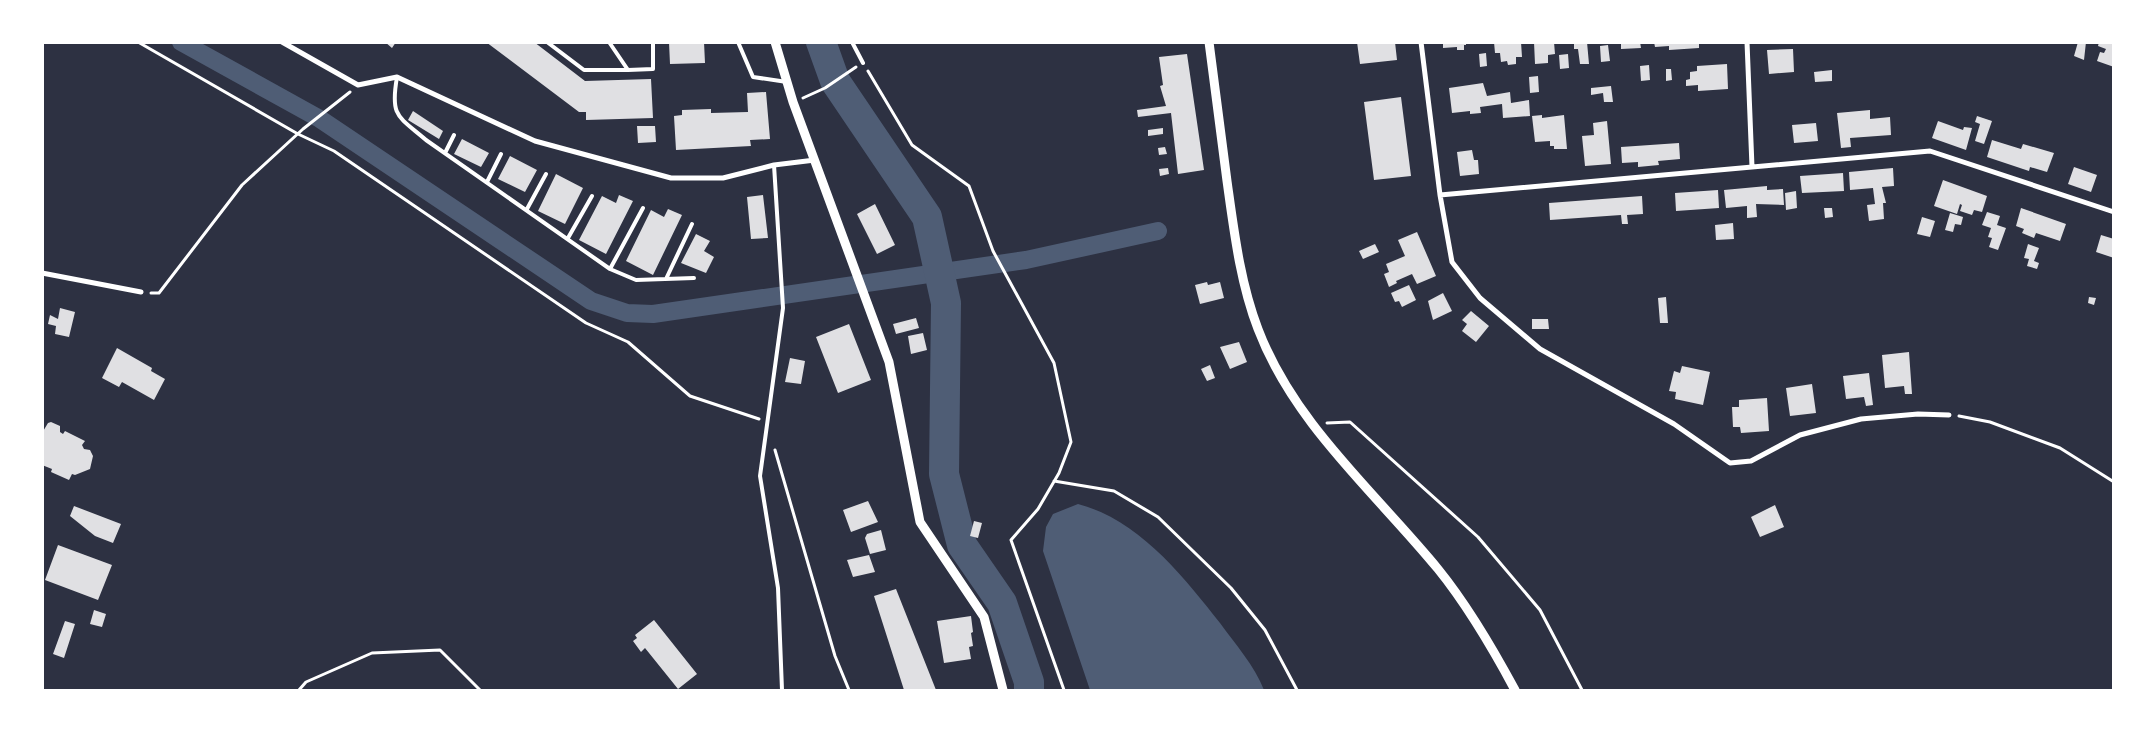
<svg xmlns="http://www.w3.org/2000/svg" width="2156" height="733" font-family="'PT Sans Narrow',sans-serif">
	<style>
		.water { fill: #4f5d75 }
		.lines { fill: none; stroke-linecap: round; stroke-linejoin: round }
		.canal { stroke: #4f5d75; stroke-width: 18 }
		.river { stroke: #4f5d75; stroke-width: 30 }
		.building { fill: #e0e0e3 }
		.path { stroke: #fff; stroke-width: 3 }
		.service { stroke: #fff; stroke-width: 4 }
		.minor { stroke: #fff; stroke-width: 5 }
		.tertiary { stroke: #fff; stroke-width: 9 }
	</style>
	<rect width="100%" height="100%" fill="#2d3142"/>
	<path class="water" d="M1078 504C1139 520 1183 576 1220 623 1236 645 1254 665 1264 690H1090L1043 551 1046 527 1053 514Z"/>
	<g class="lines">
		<path class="canal" d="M181 42 320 119 591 301 627 313 653 314 1026 260 1158 231"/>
		<path class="river" d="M821 42 835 81 927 217 946 303 944 474 962 545 1002 603 1029 682V690"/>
	</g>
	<path class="building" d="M385 42H396L392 48Z
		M486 42H534L585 81 651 79 653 118 586 120V112H579Z
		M669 42H704L705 63 670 64Z
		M1357 42H1395L1397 60 1360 64Z
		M1443 42H1466V45H1464V50H1457V47L1443 48Z
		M1494 42H1521L1522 57H1516V64L1508 65 1507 61 1501 62 1500 53H1495Z
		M1534 42H1554L1555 54 1548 55V63L1535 64Z
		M1574 42H1587L1589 64H1580L1578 49H1574Z
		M1621 42H1640L1641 48 1621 49Z
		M1654 42H1699V48L1669 50V46L1655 47Z
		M2078 42H2086L2084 60 2074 56Z
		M2099 42H2114V67L2097 61 2100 52 2104 53 2106 49 2098 46Z
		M1608 45 1610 61 1601 62 1600 46Z
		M1793 49 1794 72 1769 74 1767 50Z
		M1486 53 1487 66 1480 67 1479 54Z
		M1187 54 1204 170 1178 174 1171 113 1138 117 1137 110 1166 106 1160 86 1163 85 1159 57Z
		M1568 54 1569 68 1560 69 1559 55Z
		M1727 64 1728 89 1698 91V85L1686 86V80L1690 79V72L1697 71V66Z
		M1649 65 1650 80 1641 81 1640 66Z
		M1666 69H1671L1672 80 1666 81Z
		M1832 70V81L1815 82 1814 72Z
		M1538 76 1539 92 1530 93 1529 77Z
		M1483 83 1487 96 1510 92 1511 103 1529 100 1530 116 1503 118 1502 104 1480 107 1481 113 1470 114V111L1452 113 1449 88Z
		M1611 86 1613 102H1604L1603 93 1591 95V88Z
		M766 92 770 139 750 140 751 146 676 150 674 116 682 115V110L711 109V113L748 112 747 93Z
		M1401 97 1411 176 1374 180 1364 102Z
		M1870 110V119L1890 117 1891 135 1850 138 1851 147 1841 148 1837 113Z
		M413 111 443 131 439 139 408 120Z
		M1542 115V118L1564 115 1567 149H1554V146H1550V141L1535 142 1532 116Z
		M1977 116 1992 121 1984 144 1975 141 1980 124 1975 122Z
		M1607 121 1611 164 1585 166 1582 136 1594 135 1593 123Z
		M1938 121 1963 130 1964 127 1972 128 1966 150 1932 138Z
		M1816 123 1818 141 1794 143 1792 125Z
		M637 126H655L656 142 638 143Z
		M1163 128V134L1148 136V130Z
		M462 139 489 153 481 167 454 154Z
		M1992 140 2021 149 2023 144 2054 153 2047 172 2030 167 2029 171 1987 157Z
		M1679 143 1680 159 1658 161 1659 165 1638 167V162L1622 163 1621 147Z
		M1165 147 1167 154 1159 155 1158 148Z
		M1472 150 1474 160H1478L1479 174 1460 176 1457 152Z
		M510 156 537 170 525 192 498 179Z
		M2074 167 2097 175 2091 192 2068 184Z
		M1168 168 1169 174 1160 176 1159 169Z
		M1893 168 1894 186 1882 187 1886 203H1883L1884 219 1869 221 1867 205 1875 204 1873 188 1850 190 1849 172Z
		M1843 173 1844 191 1802 193 1800 176Z
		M556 174 583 188 565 224 538 211Z
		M1943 180 1987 196 1982 212 1974 210 1972 215 1960 211 1962 205 1960 204 1957 214 1934 206Z
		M1767 186V190L1783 189 1784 205 1756 204 1757 217 1747 218V206L1726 208 1724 190Z
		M1718 190 1719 208 1676 211 1675 193Z
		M1796 191 1797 208 1786 210 1785 193Z
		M619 195 633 201 606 254 579 240 602 196 616 203Z
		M763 195 768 238 751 239 747 197Z
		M1642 196 1643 214 1627 215 1628 224H1622L1621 215 1550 220 1549 203Z
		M875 204 895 245 877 254 857 214Z
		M1824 208H1832L1833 217 1825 218Z
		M2021 208 2066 224 2060 241 2036 233 2034 238 2022 233 2024 229 2016 226Z
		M668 209 682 215 653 275 626 261 651 210 664 217Z
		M1987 212 2000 216 1997 225 2006 228 1998 250 1989 247 1992 238 1988 237 1991 228 1982 225Z
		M1950 213 1963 217 1961 225 1955 224 1953 232 1945 230Z
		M1922 217 1935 221 1930 237 1917 234Z
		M1733 223 1734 239 1716 240 1715 225Z
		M1417 232 1436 276 1417 284 1412 274 1396 281 1397 283 1389 287 1384 274 1389 272 1386 264 1405 256 1398 240Z
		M696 234 710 241 704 251 714 257 706 273 681 263Z
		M2101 235 2114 239V258L2096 252Z
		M1375 244 1379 252 1363 259 1359 251Z
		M2028 244 2039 248 2034 261 2039 263 2037 269 2027 266 2029 259 2024 258Z
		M1207 282 1208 285 1220 282 1224 298 1200 304 1195 285Z
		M1409 285 1416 300 1402 307 1399 301 1395 302 1391 293Z
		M1443 293 1452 311 1433 320 1428 301Z
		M1666 297 1668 323H1660L1658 298Z
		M2089 297 2096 298 2094 305 2088 303Z
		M60 308 75 312 69 337 55 334 56 326 48 324 50 315 58 319Z
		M1471 311 1489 326 1476 342 1462 331 1467 324 1462 320Z
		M916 318 919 328 896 334 893 324Z
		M1532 319H1548L1549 329H1532Z
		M849 324 871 380 838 393 816 337Z
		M923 333 927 350 911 354 908 336Z
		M1239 342 1247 362 1230 369 1220 347Z
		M117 348 152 368 151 371 165 379 154 400 122 382 119 387 102 378Z
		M1909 352 1912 394H1905L1904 386 1885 388 1882 355Z
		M790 358 805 361 801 384 785 382Z
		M1210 365 1215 378 1207 381 1201 369Z
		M1682 366 1710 372 1703 405 1675 399 1676 392 1669 391 1674 371 1680 373Z
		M1869 373 1873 405 1866 406 1864 397 1846 399 1843 376Z
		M1812 384 1816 413 1790 416 1786 388Z
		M1767 398 1769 431 1741 433 1740 427H1733L1732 407H1739V400Z
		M51 422 60 426V432L63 434 65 431 85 441 82 445 84 449 90 450 93 456 90 469 75 475 72 474 69 480 51 472 52 469 42 465V433L48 423Z
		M868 501 878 522 851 532 843 510Z
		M1775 505 1784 527 1760 537 1751 517Z
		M74 506 121 524 113 543 95 536 70 516Z
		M974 521 982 523 978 538 970 536Z
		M881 530 886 550 870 554 865 538 867 534Z
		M58 545 112 565 98 600 45 580Z
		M869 555 875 572 853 577 847 560Z
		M896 589 936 690H904L874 596Z
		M94 610 106 614 102 627 90 624Z
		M971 616 973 632 971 633 973 646 969 647 971 659 944 663 937 621Z
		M654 620 697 674 678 689 645 648 641 652 633 641 637 638 635 635Z
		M65 621 75 624 64 658 53 654Z"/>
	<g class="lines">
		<path class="path" d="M138 42 298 134 334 151 586 323 628 342 690 396 759 419
			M868 71 912 145 969 186 993 251 1054 363 1071 442 1059 473 1038 509 1011 540 1064 690
			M803 98 825 88 856 67
			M151 293H159L242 185 303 129 350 92
			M1959 416 1990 422 2060 448 2114 482
			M1327 423 1350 422 1478 537 1540 610 1582 690
			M775 450 835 656 849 690
			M1054 481 1114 491 1158 517 1231 588 1265 630 1297 690
			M299 690 306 682 372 653 440 650 480 690"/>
		<path class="service" d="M547 42 584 70H628
			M609 42 628 70 653 69V42
			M738 42 753 77 787 82
			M852 42 863 63
			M397 77C390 117 398 116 426 140L610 269 636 280 694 278
			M445 153 454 135
			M774 165 783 308 760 476 778 588 782 690
			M487 182 501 154
			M527 209 546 174
			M568 238 592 196
			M610 269 643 208
			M666 279 692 224"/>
		<path class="minor" d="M282 42 358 85 397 77 535 141 671 178H723L774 165 815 160
			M1421 42 1440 195 1452 262 1480 298 1540 349 1674 424 1730 463 1751 461 1800 435 1861 419 1918 414 1949 415
			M1747 42 1752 167
			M1440 195 1930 151 2114 212
			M42 273 141 292"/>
		<path class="tertiary" d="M775 42 793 102 889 362 920 522 984 617 1003 690
			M1209 42C1215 89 1221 135 1227 181 1234 231 1240 282 1258 329 1294 424 1375 492 1438 569 1468 606 1493 649 1515 690"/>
	</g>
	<rect width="2156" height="733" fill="none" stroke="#ffffff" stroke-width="88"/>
</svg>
